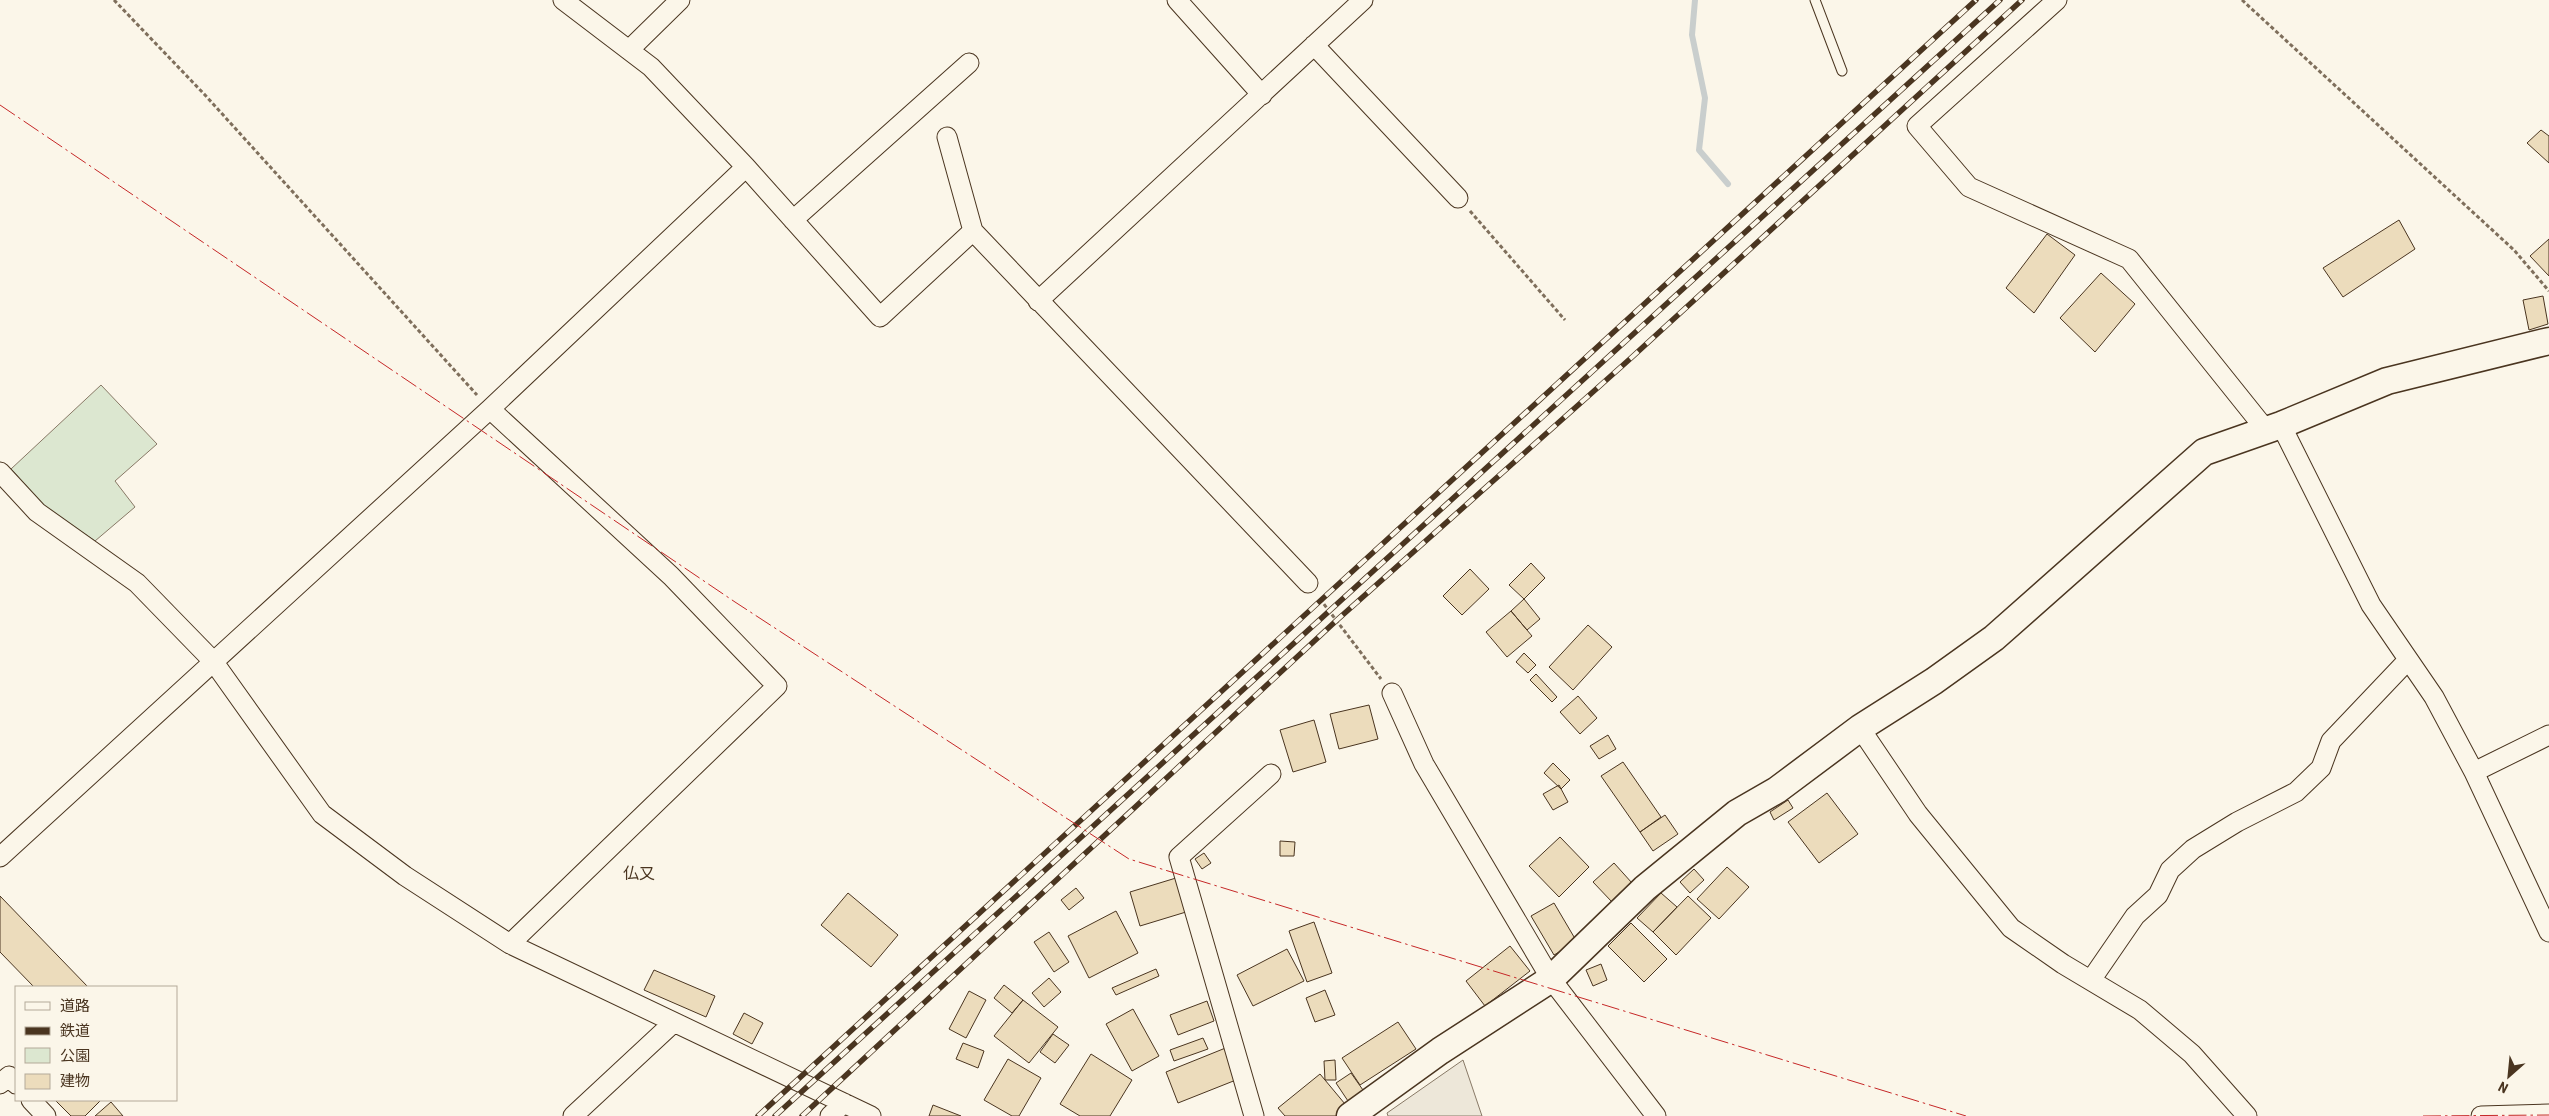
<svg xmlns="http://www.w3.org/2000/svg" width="2549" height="1116" font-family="'Roboto Condensed','Noto Sans JP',sans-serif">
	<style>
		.green { fill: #dce7d0; stroke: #887966 }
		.parking { fill: #ede7d9; stroke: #887966 }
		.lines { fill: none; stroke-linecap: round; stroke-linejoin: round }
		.stream { stroke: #c9cecd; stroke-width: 6 }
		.building { fill: #ecdcbc; stroke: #4a3520 }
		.lane-casing { stroke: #4a3520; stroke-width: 11 }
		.street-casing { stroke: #4a3520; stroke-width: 21 }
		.secondary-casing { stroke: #4a3520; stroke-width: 29 }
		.path { stroke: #7f6f5c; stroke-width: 3; stroke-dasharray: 4 2.5; stroke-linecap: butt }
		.lane { stroke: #fbf6e9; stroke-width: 9 }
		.street { stroke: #fbf6e9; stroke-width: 19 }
		.secondary { stroke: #fbf6e9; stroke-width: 26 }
		.rail-casing { stroke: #4a3520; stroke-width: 5.5 }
		.rail { stroke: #fbf6e9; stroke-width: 4; stroke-dasharray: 11; stroke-linecap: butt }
		.power { stroke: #c62828; stroke-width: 1; stroke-dasharray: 18 4 2.5 4; stroke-linecap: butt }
		.labels { text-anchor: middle; stroke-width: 4; stroke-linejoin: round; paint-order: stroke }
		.neighbourhood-label { font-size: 16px; fill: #4a3520; stroke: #fbf6e9 }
	</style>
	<rect width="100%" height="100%" fill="#fbf6e9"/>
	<path class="green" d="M101 385 157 444 115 481 135 507 95 541 46 508 11 469Z"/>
	<path class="parking" d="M1463 1060 1482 1116H1388L1387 1113Z"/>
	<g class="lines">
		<path class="stream" d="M1695 0 1692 35 1705 98 1699 150 1728 184"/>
	</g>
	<path class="building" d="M2541 130 2549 136V163L2527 143Z
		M2399 220 2415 249 2343 297 2323 268Z
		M2047 234 2075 255 2034 313 2006 288Z
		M2549 239V276L2530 256Z
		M2101 273 2135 304 2095 352 2060 318Z
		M2543 296 2548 324 2529 330 2523 300Z
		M1531 563 1545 578 1524 599 1509 585Z
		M1470 569 1489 589 1462 615 1443 596Z
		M1524 599 1540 619 1527 630 1511 611Z
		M1511 611 1532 636 1507 657 1486 632Z
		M1588 625 1612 647 1573 690 1549 667Z
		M1524 653 1536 665 1528 673 1516 662Z
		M1536 674 1557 697 1552 702 1530 680Z
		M1578 696 1597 718 1580 734 1560 712Z
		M1369 705 1378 739 1339 749 1330 714Z
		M1314 720 1326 762 1293 772 1280 730Z
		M1608 735 1616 749 1599 759 1590 746Z
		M1623 762 1661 817 1640 832 1601 776Z
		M1553 763 1570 780 1561 789 1544 773Z
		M1559 785 1568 802 1553 810 1543 794Z
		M1827 793 1858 834 1819 863 1788 822Z
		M1788 800 1793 808 1774 820 1770 812Z
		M1665 815 1678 834 1653 851 1640 832Z
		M1560 837 1589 867 1559 897 1529 866Z
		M1280 841 1295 842 1294 856H1280Z
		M1204 853 1211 863 1202 869 1195 859Z
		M1614 863 1632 883 1612 902 1593 882Z
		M1727 867 1749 887 1719 919 1697 899Z
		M1694 869 1704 880 1690 893 1680 882Z
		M1176 878 1186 912 1140 926 1130 892Z
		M1076 888 1084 898 1069 910 1061 900Z
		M848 893 898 935 871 967 821 925Z
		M1661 893 1677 907 1653 932 1637 918Z
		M0 896 88 987H34L0 952Z
		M1688 896 1711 918 1676 955 1653 932Z
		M1554 903 1577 942 1554 955 1531 916Z
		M1116 911 1138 953 1089 978 1068 936Z
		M1314 922 1332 973 1307 982 1289 931Z
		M1631 923 1667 959 1644 982 1608 946Z
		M1049 932 1069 962 1054 972 1034 942Z
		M1510 946 1530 971 1485 1006 1466 981Z
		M1287 949 1304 981 1253 1006 1237 975Z
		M1601 964 1607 980 1593 986 1586 970Z
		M1156 969 1159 976 1116 995 1112 988Z
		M654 970 715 996 706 1017 644 990Z
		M1049 978 1061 992 1044 1007 1032 993Z
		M1004 985 1023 1000 1012 1013 994 998Z
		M1325 990 1335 1015 1315 1022 1306 998Z
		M969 991 986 1000 966 1038 949 1029Z
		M1023 1000 1058 1027 1029 1063 994 1036Z
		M1207 1001 1214 1021 1178 1035 1170 1015Z
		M1133 1009 1159 1056 1132 1071 1106 1024Z
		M744 1013 763 1023 752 1044 733 1034Z
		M1398 1022 1416 1049 1360 1085 1342 1058Z
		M1053 1034 1069 1045 1055 1063 1040 1052Z
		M1203 1038 1208 1049 1174 1061 1170 1050Z
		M963 1043 984 1051 978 1068 956 1059Z
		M1228 1047 1241 1078 1178 1103 1166 1072Z
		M1091 1054 1132 1080 1110 1116H1080L1060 1104Z
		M1008 1059 1041 1078 1019 1116H1012L984 1100Z
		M1335 1060 1336 1080H1325L1324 1061Z
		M1351 1073 1370 1100 1354 1110 1336 1083Z
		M1320 1074 1350 1110 1343 1116H1285L1278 1108Z
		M55 1100H101L85 1116H71Z
		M111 1102 123 1116H95Z
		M933 1105 961 1116H929Z"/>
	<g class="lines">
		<defs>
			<path id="lane" d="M1815 0 1842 71"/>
			<path id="street" d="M563 0 651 67 746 167 880 317 973 231 1308 583
				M1177 0 1262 95
				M2057 0 1917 126 1969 187 2129 259 2266 430
				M1314 45 1458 198
				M629 50 680 0
				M947 137 973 231
				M793 220 969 63
				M1038 301 1363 0
				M490 409 671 576 777 686 510 944
				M2281 425 2371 605 2434 697 2474 772 2549 932
				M0 472 37 512 137 583 213 661 322 814 405 876 510 944 871 1116
				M1392 693 1424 764 1551 979 1656 1116
				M1860 728 1918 814 2011 928 2063 964 2140 1010 2192 1054 2247 1116
				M2474 772 2549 735
				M0 857 490 409 746 167
				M2091 980 2135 916 2158 895 2170 870 2193 849 2237 822 2296 792 2321 768 2331 741 2408 660
				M0 1084 9 1076 16 1084
				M31 1100 46 1116
				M573 1116 673 1023
				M830 1116 844 1103
				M1254 1116 1179 857 1271 774
				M2481 1116 2549 1114"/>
			<path id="secondary" d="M1350 1116 1440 1051 1551 979 1645 888 1737 813 1777 790 1860 728 1934 681 1994 638 2204 452 2281 425 2387 381 2549 341"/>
		</defs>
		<use href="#lane" class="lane-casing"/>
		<use href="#street" class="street-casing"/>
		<use href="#secondary" class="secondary-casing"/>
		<path class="path" d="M114 0 205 95 477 395
			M2242 0 2514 250 2549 291
			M1470 211 1565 320
			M1320 599 1381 679"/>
		<use href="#lane" class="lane"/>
		<use href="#street" class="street"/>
		<use href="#secondary" class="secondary"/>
		<defs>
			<path id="rail" d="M758 1116 1976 0
				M775 1116 2000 0
				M802 1116 1337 620 1631 358 2022 0"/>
		</defs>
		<use href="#rail" class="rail-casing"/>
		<use href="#rail" class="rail"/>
		<path class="power" d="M0 105 735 602 1129 859 1966 1116
			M2423 1116 2549 1115"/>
	</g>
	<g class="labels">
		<g class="neighbourhood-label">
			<text x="639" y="879">仏又</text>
		</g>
	</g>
	<rect x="15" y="986" width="162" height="115" fill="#fbf6e9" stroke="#b4a999"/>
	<rect x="25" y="1002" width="25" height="8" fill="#fbf6e9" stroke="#b4a999"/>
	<text x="60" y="1011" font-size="15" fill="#4a3520">道路</text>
	<rect x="25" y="1027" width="25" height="8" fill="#4a3520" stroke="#b4a999"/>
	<text x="60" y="1036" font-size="15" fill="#4a3520">鉄道</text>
	<rect x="25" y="1048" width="25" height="15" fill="#dce7d0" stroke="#b4a999"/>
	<text x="60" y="1061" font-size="15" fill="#4a3520">公園</text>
	<rect x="25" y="1074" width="25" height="15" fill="#ecdcbc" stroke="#b4a999"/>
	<text x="60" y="1086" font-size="15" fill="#4a3520">建物</text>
	<g transform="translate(2509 1076) rotate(207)" stroke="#fbf6e9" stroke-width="4" paint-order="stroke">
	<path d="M0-4L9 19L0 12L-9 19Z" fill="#4a3520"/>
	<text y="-8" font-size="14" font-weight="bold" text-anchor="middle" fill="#4a3520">N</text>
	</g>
</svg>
